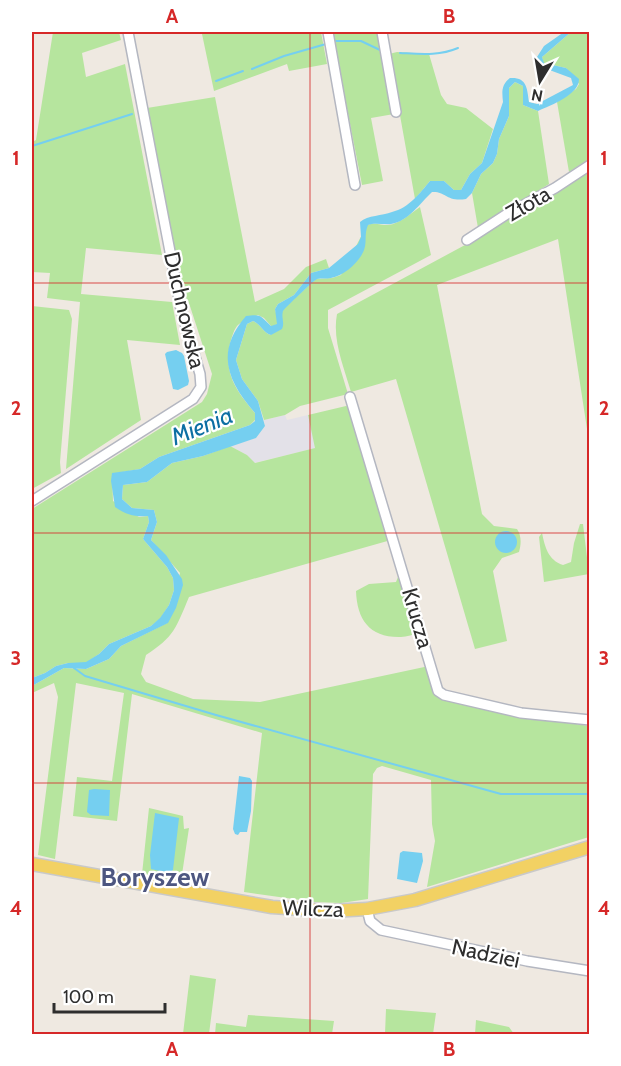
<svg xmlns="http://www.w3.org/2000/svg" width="621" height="1066" font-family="Cabin,sans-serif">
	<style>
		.industrial { fill: #e3e1e8 }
		.green { fill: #b6e59e }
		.water { fill: #75cff0 }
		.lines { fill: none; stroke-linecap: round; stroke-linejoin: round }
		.stream { stroke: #75cff0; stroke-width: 2 }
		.minor-casing { stroke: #b4b7c1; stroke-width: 12 }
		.major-casing { stroke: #c9c9c9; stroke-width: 15 }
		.minor { stroke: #fff; stroke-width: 9 }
		.major { stroke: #f2d163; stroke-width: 12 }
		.grid { fill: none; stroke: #d62828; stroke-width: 1.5; stroke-opacity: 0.55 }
		.labels { text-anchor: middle; stroke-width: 4.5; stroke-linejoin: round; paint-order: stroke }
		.street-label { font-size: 22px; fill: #2e2e2e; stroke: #fff }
		.water-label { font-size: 24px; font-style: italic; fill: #0d6fa3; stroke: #fff }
		.quarter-label { font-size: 26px; font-weight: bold; fill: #4d5680; stroke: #fff }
		.neatline { fill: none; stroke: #d62828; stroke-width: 2 }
		.grid-label { font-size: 20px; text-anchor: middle; font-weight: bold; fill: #d62828 }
	</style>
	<rect width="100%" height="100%" fill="#efe9e1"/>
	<path class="industrial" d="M285 415 287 420 308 415 316 448 254 463 247 455 230 446 256 438 265 426 264 420Z"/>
	<path class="green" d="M53 32H119L121 40 82 53 86 77 125 64 162 255 86 248 81 294 172 302 180 345 127 340 141 420 66 469 80 302 47 298 50 273 32 272V142L36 140Z
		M214 32H281L282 34 321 32 327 64 289 71 287 64 214 91 202 34Z
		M332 32H379L394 114 371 118 383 181 362 185Z
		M571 32H589V159L569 172 557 102 576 89 579 84 566 68 543 63 542 57Z
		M397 52 429 54 441 95 447 104 466 108 493 129 482 163 470 174 461 190H454L444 181H430L415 199 389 54Z
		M515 82 523 86V105L538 111 549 184 478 228 472 193 481 174 493 163 497 154 499 139 509 116V88Z
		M215 97 255 302 284 289 306 267 326 259 329 268 311 273 294 295 278 304 275 309 278 321 275 326H271L264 318 258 315C252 318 241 321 237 326 233 331 230 343 229 349 225 376 238 393 255 413V420L250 425 159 457 140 469 112 474 113 501 139 517 148 516 149 522 143 539 167 567 173 578 174 590 169 605 160 619 151 626 109 644 99 654 86 663H68L56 666 45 673 32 678V509L202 402 207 394 212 374 188 300 185 301 147 108Z
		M589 169V442L558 239 437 285 482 514 494 526 517 529C522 536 521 545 519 552L502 558 493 571 507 641 475 649 396 379 351 392C344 367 332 340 337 314L478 238Z
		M420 207 431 255 328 310V328L348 394 300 406 285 415 264 420 258 401 242 379 236 360 247 324 253 321C261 324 263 333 271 335L284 308 316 279 332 278 341 275 367 225C375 222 380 225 388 225 400 224 411 213 420 207Z
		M32 306 69 310 72 319 60 462 61 473 32 489Z
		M346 406 352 408 391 540 189 597C176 628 174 637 146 655L141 674 146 682 193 699 260 702 429 666 438 697 530 717 589 726V837L427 887 435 841 432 824 431 780 382 766 377 768 373 774 368 899 341 903 315 902 244 892 262 733 132 694 117 821 73 816 77 777 112 781 124 693 76 683 55 859 38 855 58 697 54 683 32 693V686L64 668 86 669 109 659 121 646 167 623 180 573 151 540 157 522 154 510 132 508 122 499 123 485 147 482 172 463 203 456 230 446 247 455 255 463 315 448 308 415Z
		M580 524H583L589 574 544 582 539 537 542 533C545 547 548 560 563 565L571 562 574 543Z
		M400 572 420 633C413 634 407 637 401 637 370 638 357 620 356 591L369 584 396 582Z
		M149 808 183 816 184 829 189 828 181 881 142 874Z
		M190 975 216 979 209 1034H183Z
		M386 1009 436 1013 433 1034H385Z
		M248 1015 334 1021 332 1034H215L216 1023 246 1027Z
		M476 1020 509 1027 514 1034H475Z"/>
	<path class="water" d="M564 32H571L542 57 544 63 566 68 579 79C579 95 551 105 538 111L523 105V86L515 82 509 88V116L499 139 497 154 493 163 481 174 472 193 466 199C446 202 446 191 432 192 420 203 409 221 391 224 383 225 375 222 368 225 363 237 369 244 361 256 355 265 343 276 331 278 327 279 321 278 317 279 313 281 285 308 283 311 281 318 285 323 282 329L271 335C263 333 261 324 253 321L247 324 236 360 242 379 258 401 265 426 256 438 203 456 172 463 147 482 123 485 122 499 132 508 154 510 157 522 151 540 166 555 182 579 183 585 176 608 168 623 121 646 109 659 86 669 64 668 32 686V678L45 673 56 666 68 663 86 662 99 654 109 644 151 626 160 618 169 605 174 590 173 578 167 567 143 539 149 522 148 516C135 517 126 515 115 507L111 481 112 473 140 469 159 457 250 425 255 421V413C227 381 215 352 246 316 262 314 260 316 271 326L277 324 275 309 278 304 294 295 311 273 329 268 358 244 361 237 360 222C368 215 382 216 392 212 409 208 420 193 430 181H444L454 190H461L470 174 482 163 503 102C502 92 501 85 510 78 527 77 527 88 529 102L537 104 573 85 571 78 544 68 537 57 544 46Z
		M176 350 182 353 184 356 189 381 188 385 178 390 173 389 165 354 167 352Z
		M495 542a11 11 0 1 1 22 0a11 11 0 1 1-22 0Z
		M239 776 250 778 252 781 251 811 247 832H240L238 835 235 834 233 829Z
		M94 789 110 790 109 816 91 815 87 812 89 790Z
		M155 813 179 818 173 870 169 873 151 869 150 855Z
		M403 851 422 853 423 861 417 883 397 879 400 853Z"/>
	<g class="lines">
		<path class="stream" d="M336 41H361L380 50
			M400 53C421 54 439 56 458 48
			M252 69 284 56 326 44
			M216 81 243 71
			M32 146 132 114
			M74 668 85 676 216 715 501 794H590"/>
		<defs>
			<path id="minor" d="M328 32 355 185
				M382 32 396 112
				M467 240 507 214 555 188 590 165
				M350 397 438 691 444 695 521 713 590 720
				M32 501 193 399 201 387 200 374 181 309 128 32
				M367 909 370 921 381 930 527 961 590 971"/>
			<path id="major" d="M32 864 272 907 331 911 367 909 415 900 590 847"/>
		</defs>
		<use href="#minor" class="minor-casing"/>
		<use href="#major" class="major-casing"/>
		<use href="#minor" class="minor"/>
		<use href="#major" class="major"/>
	</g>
	<path class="grid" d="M310 32V1034M32 283H590M32 533H590M32 783H590"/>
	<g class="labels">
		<g class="street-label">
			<text transform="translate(528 203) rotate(-30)" y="8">Złota</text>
			<text transform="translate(185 310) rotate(77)" y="8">Duchnowska</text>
			<text transform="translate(418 618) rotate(74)" y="8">Krucza</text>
			<text transform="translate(313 908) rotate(2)" y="8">Wilcza</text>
			<text transform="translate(486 953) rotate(12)" y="8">Nadziei</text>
		</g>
		<g class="water-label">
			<text transform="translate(202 426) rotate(-22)" y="8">Mienia</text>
		</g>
		<g class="quarter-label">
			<text x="155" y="886">Boryszew</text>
		</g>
	</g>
	<rect width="621" height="1066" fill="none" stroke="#ffffff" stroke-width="66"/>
	<g transform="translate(540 81) rotate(191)" stroke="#ffffff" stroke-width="4.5" paint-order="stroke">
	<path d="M0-4.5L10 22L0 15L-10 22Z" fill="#2e2e2e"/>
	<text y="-9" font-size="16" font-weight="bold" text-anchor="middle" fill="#2e2e2e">N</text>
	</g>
	<path d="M54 1003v9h111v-9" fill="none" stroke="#2e2e2e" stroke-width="3"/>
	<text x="63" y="1003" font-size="18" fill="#2e2e2e" stroke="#ffffff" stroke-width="4.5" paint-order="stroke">100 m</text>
	<rect x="33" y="33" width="555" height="1000" class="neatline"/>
	<g class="grid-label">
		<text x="172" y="23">A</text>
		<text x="449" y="23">B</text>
		<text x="16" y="165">1</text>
		<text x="604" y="165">1</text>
		<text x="16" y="415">2</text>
		<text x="604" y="415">2</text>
		<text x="16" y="665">3</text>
		<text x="604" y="665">3</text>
		<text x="16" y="915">4</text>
		<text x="604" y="915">4</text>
		<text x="172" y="1056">A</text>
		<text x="449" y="1056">B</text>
	</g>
</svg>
